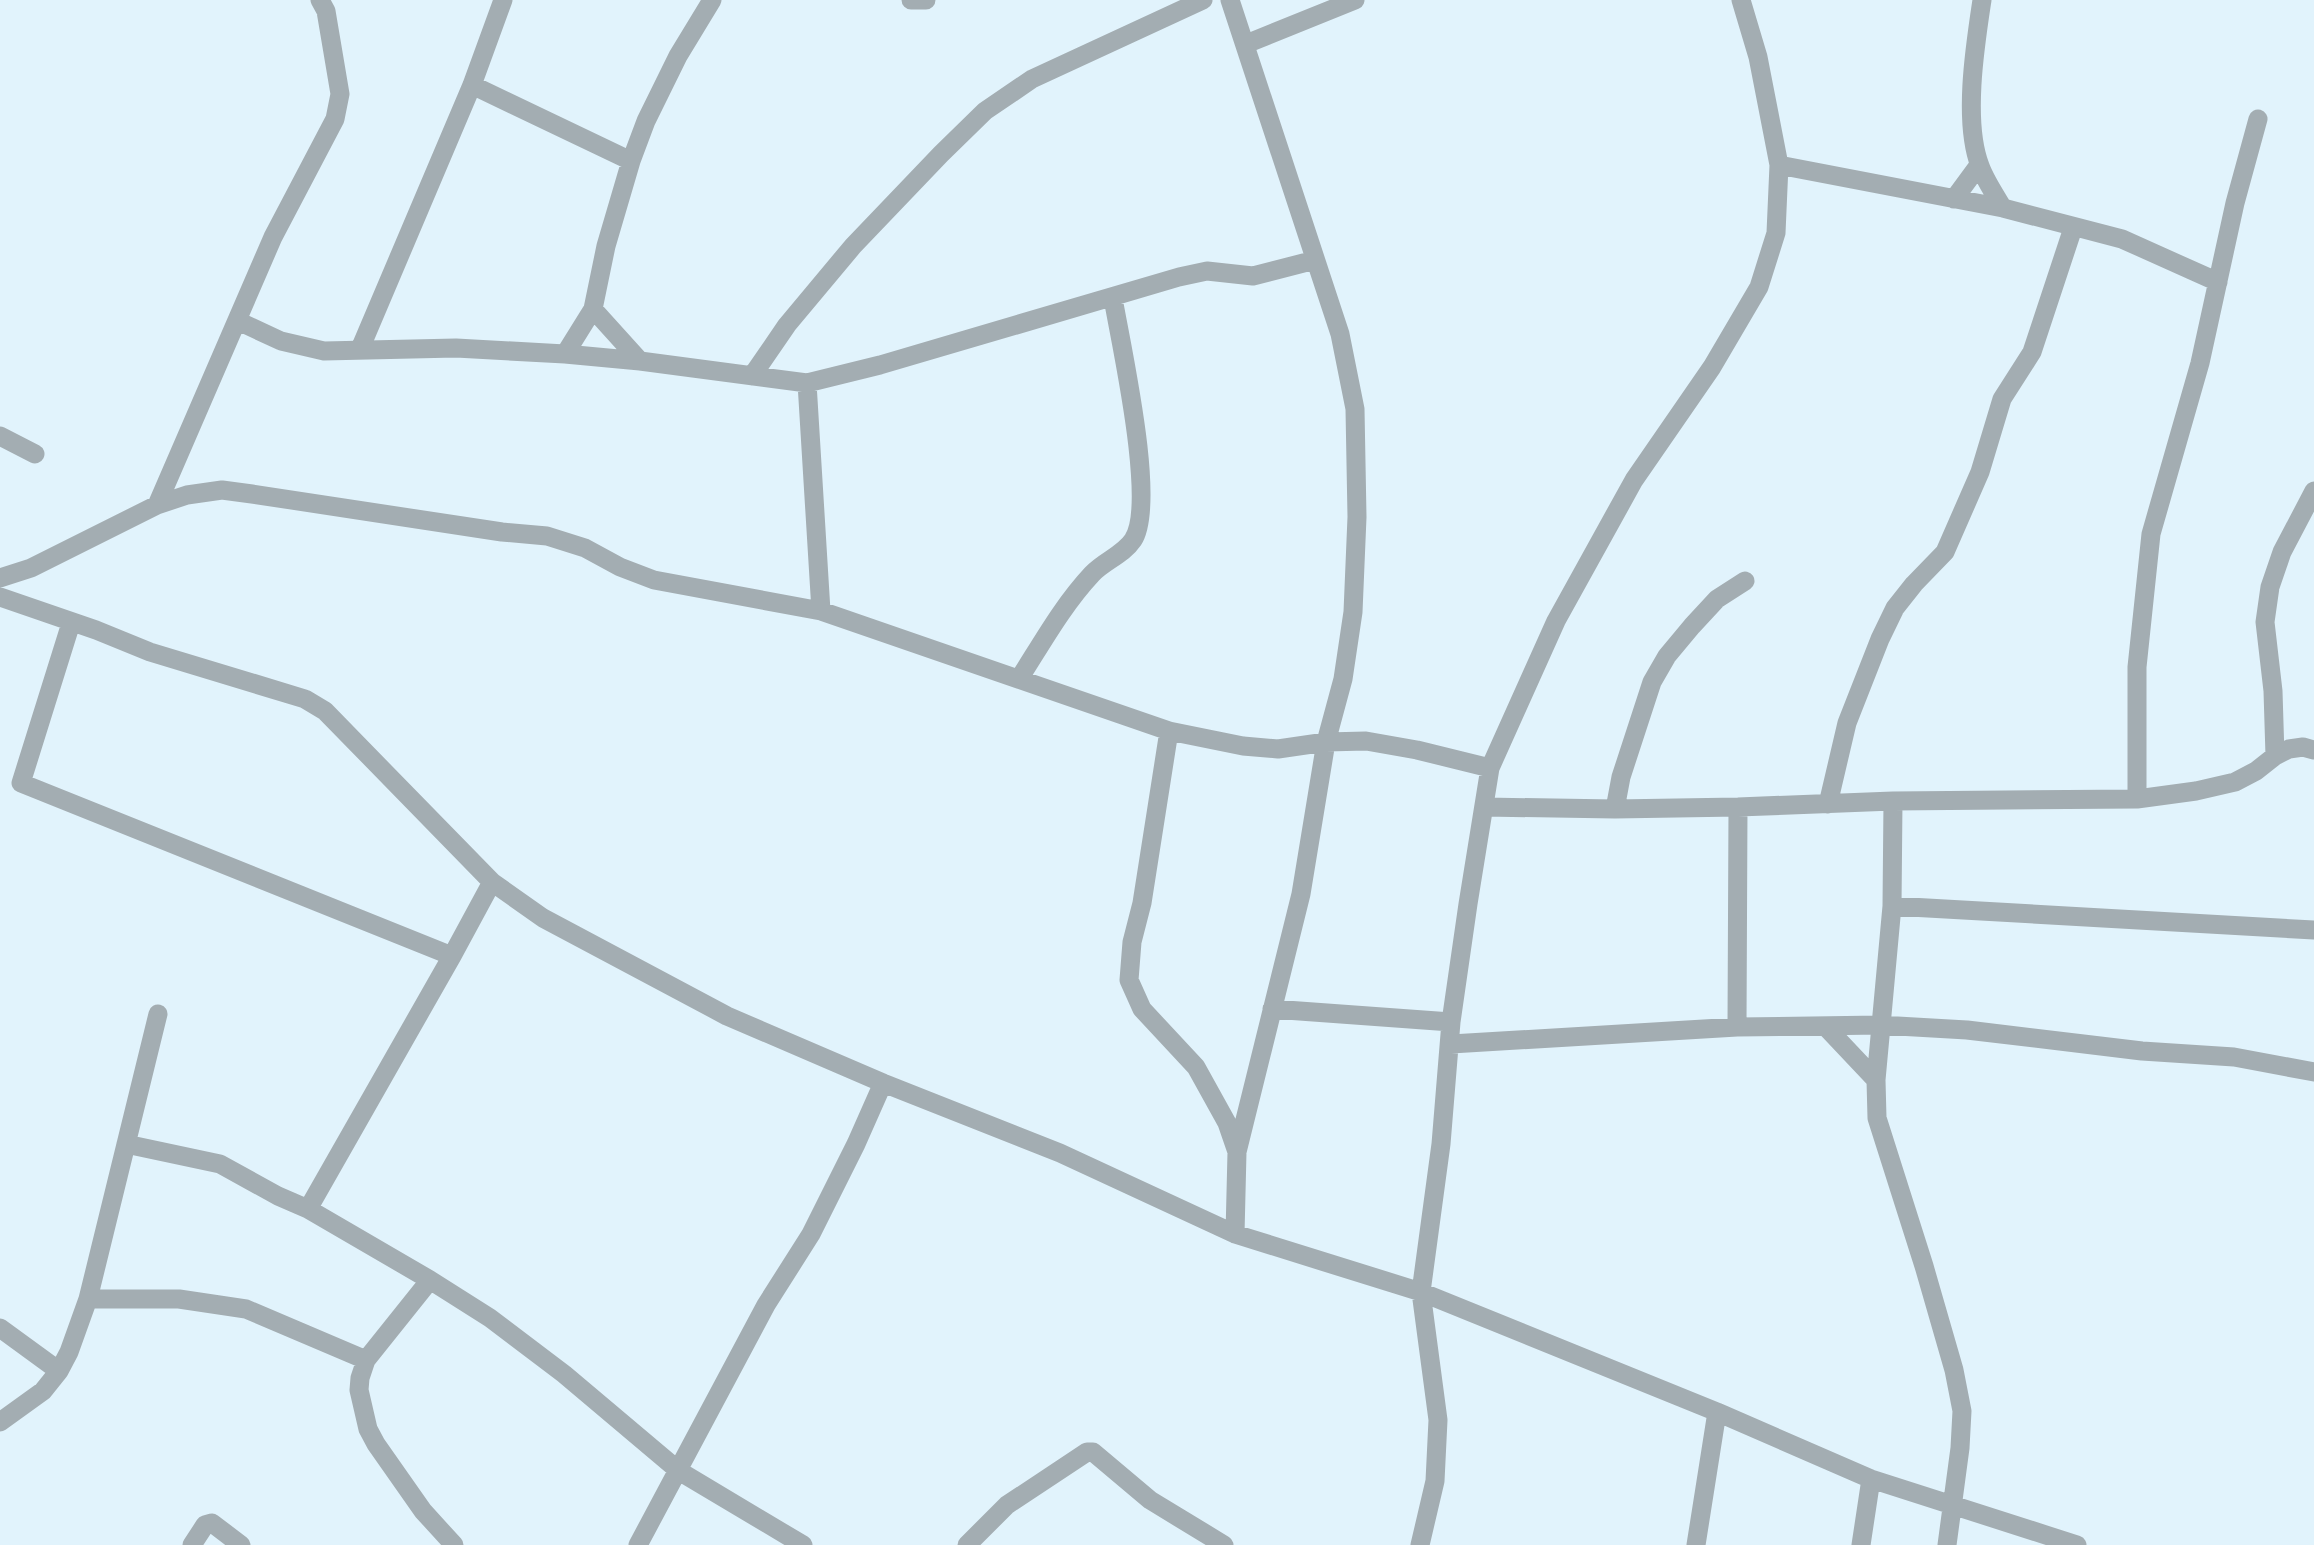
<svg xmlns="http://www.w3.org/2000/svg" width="2314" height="1545" font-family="Barlow,sans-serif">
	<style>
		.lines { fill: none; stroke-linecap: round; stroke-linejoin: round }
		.minor { stroke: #a3adb2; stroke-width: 19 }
	</style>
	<rect width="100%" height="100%" fill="#e1f3fc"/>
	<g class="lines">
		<path class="minor" d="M911 0H926
			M1230 0 1340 334 1355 409 1357 517 1353 612 1343 679 1326 742 1301 894 1237 1152
			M1982 0C1975 46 1963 122 1980 166 1985 180 1995 195 2003 208
			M1246 44 1355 0
			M472 85 631 161
			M1779 165 2003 208 2122 239 2218 282
			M1954 199 1979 165
			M593 309 640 361
			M238 321 281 341 324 351 456 348 565 354 640 361 807 383 880 365 1179 277 1207 271 1253 276 1315 260
			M360 349 472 85 503 0
			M565 354 593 309 606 246 631 161 646 121 678 56 712 0
			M752 376 787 325 853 246 941 154 985 111 1032 79 1203 0
			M807 383 821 611
			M0 436 35 454
			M157 505 273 237 335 119 340 94 326 11 320 0
			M0 578 31 568 157 505 187 495 222 490 252 494 502 532 547 536 585 548 620 567 654 580 821 611 1169 731 1243 746 1278 749 1326 742 1366 741 1417 750 1490 768
			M0 597 96 630 150 652 305 699 325 711 492 882 543 918 727 1016 883 1083 1060 1153 1235 1234 1421 1292 1717 1412 1871 1479 2077 1545
			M71 623 21 783 452 956
			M1019 679C1042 643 1063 605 1092 574 1104 561 1123 555 1133 540 1157 504 1121 345 1113 298
			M1169 731 1142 903 1132 942 1129 980 1142 1009 1196 1067 1227 1123 1237 1152 1235 1234
			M2275 756 2273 691 2265 622 2270 587 2282 552 2314 491
			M2137 799V667L2151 534 2200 363 2235 203 2258 119
			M1893 801 1892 906 1876 1080 1877 1118 1924 1266 1954 1370 1962 1411 1960 1448 1947 1545
			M1828 804 1847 723 1880 639 1895 608 1914 584 1945 552 1980 472 2002 399 2032 352 2073 228
			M1485 807 1615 809 1738 807 1893 801 2137 799 2196 791 2235 782 2256 771 2275 756 2289 749 2303 747 2314 750
			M1615 809 1621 777 1652 682 1667 656 1692 626 1717 599 1745 581
			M1892 906 2314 930
			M1272 1009 1451 1022
			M1825 1026 1876 1080
			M1737 1027 1738 807
			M1451 1044 1737 1027 1880 1025 1967 1030 2142 1051 2234 1057 2314 1072
			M126 1144 220 1164 278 1196 308 1209 430 1280 490 1318 564 1374 679 1471 803 1545
			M308 1209 452 956 492 882
			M430 1280 366 1360 360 1378 359 1390 368 1429 376 1444 423 1511 454 1545
			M88 1299H179L246 1309 366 1360
			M0 1328 59 1371
			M0 1422 43 1391 59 1371 69 1352 88 1299 158 1014
			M192 1545 205 1525 212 1523 241 1545
			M638 1545 766 1305 811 1234 856 1144 883 1083
			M967 1545 1007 1505 1087 1452H1093L1150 1500 1224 1545
			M1420 1545 1435 1481 1438 1420 1421 1292 1441 1144 1451 1022 1468 904 1490 768 1556 621 1634 480 1712 367 1759 287 1776 233 1779 165 1758 57 1741 0
			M1696 1545 1717 1412
			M1861 1545 1871 1479"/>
	</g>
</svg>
